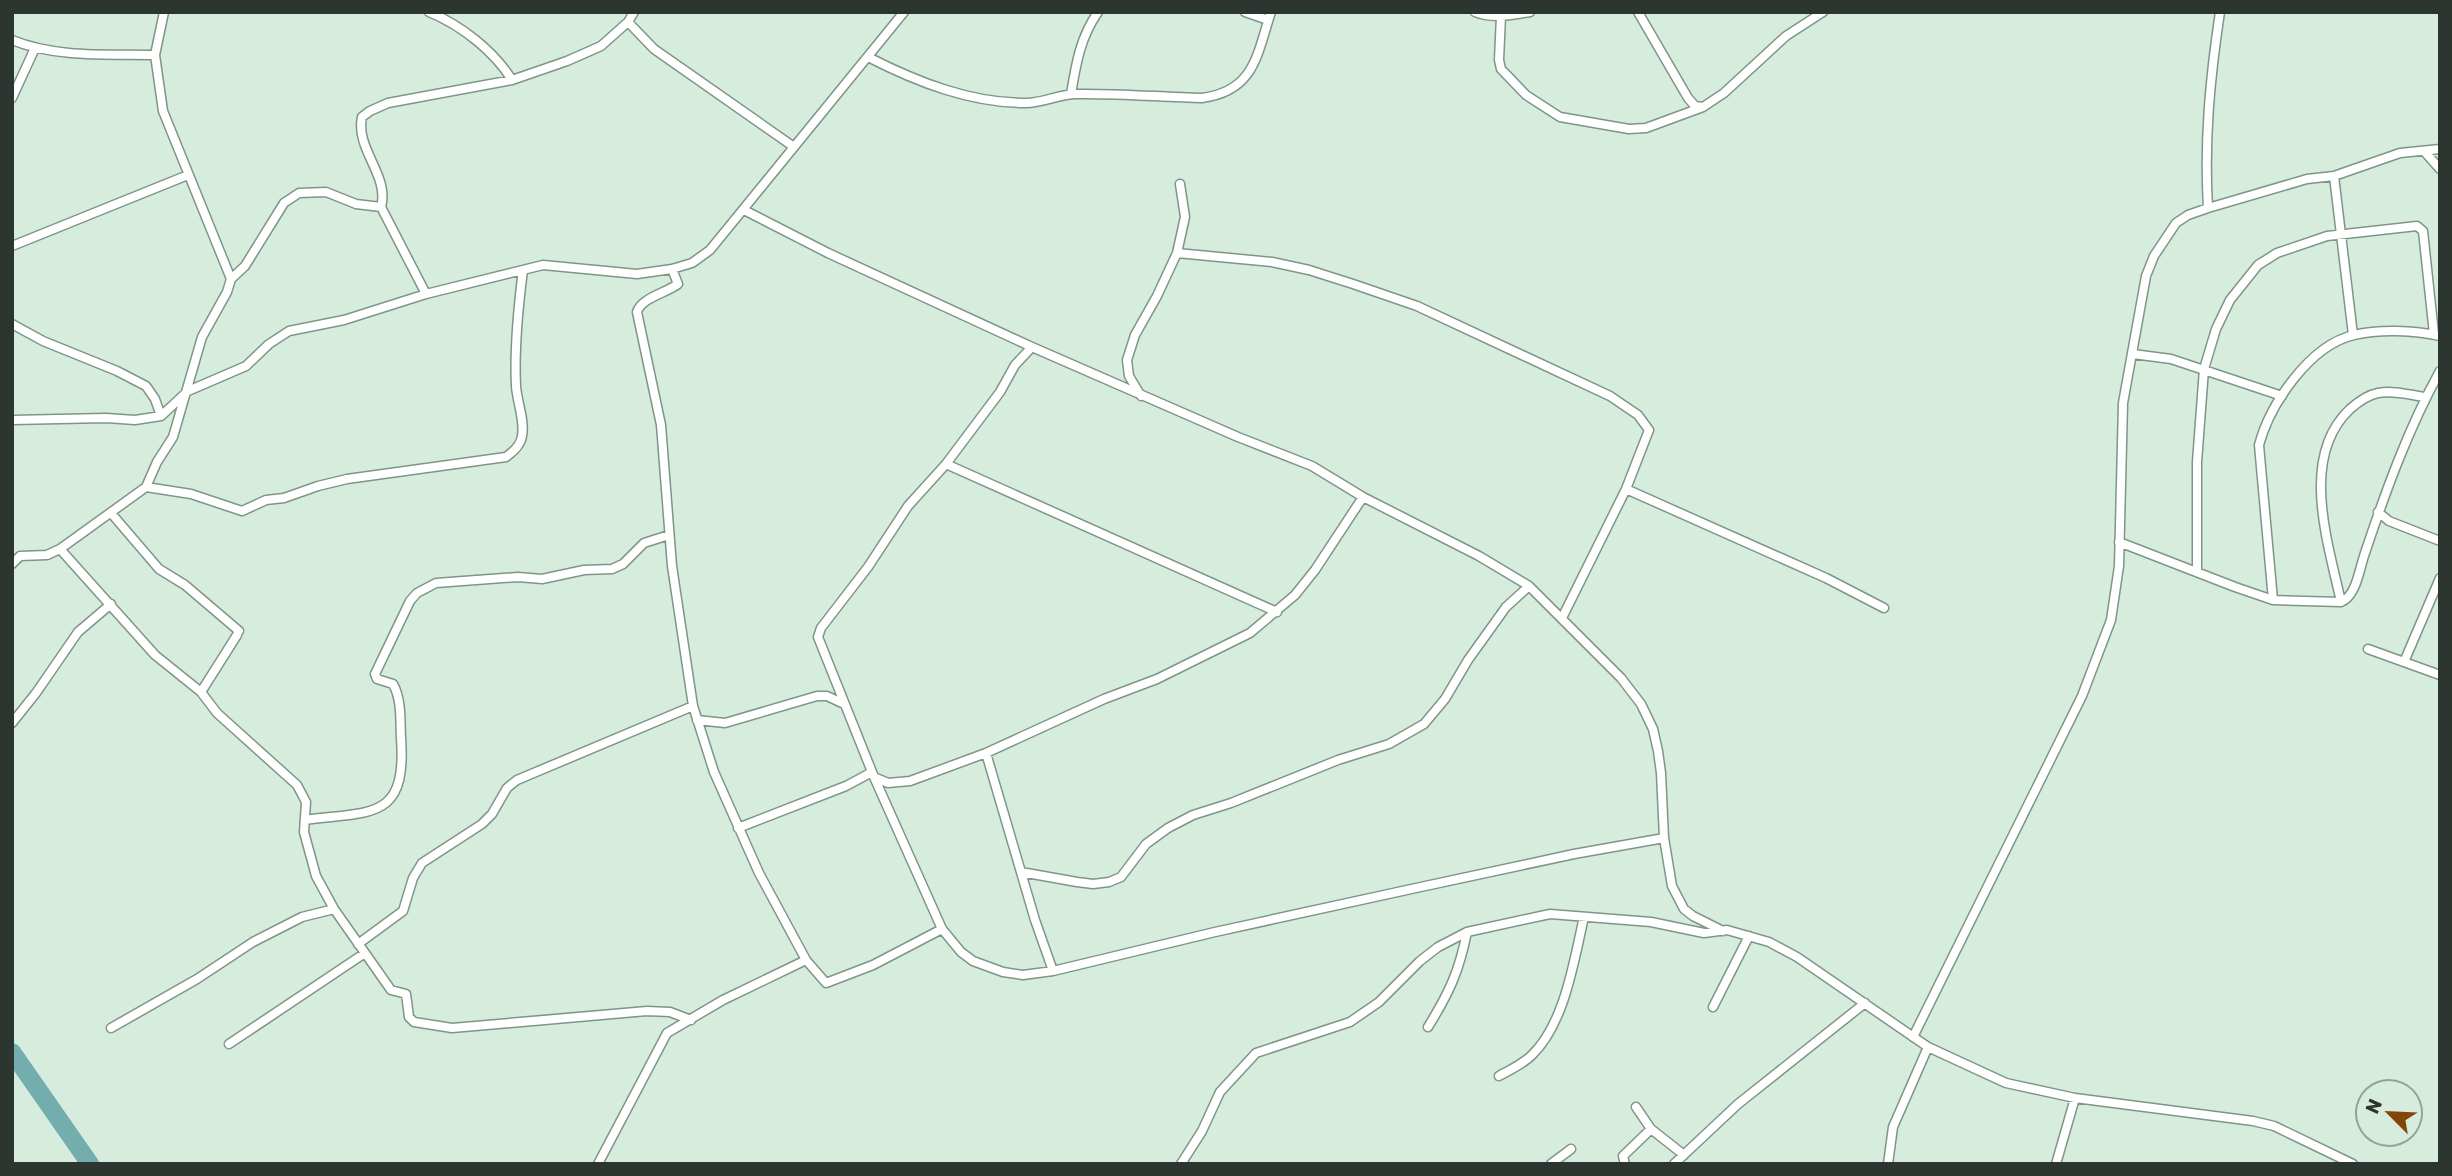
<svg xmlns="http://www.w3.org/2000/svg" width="2452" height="1176" font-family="Rubik,sans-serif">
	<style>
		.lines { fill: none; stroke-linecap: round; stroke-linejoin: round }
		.river { stroke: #74adad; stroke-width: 18 }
		.street-casing { stroke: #7f9586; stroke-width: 11 }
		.street { stroke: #fff; stroke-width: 8 }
	</style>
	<rect width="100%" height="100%" fill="#d6eddd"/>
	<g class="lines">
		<path class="river" d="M12 1052 90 1164"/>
		<defs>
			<path id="street" d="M429 12C461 25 494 51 512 80
				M1245 12 1268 20
				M1475 12C1492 19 1512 15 1530 12
				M1638 12 1688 98 1695 106 1703 107 1724 93 1786 36 1823 12
				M1501 16 1499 60 1501 69 1526 95 1560 117 1629 129 1646 128 1703 107
				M628 22 654 49 794 147
				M12 40C56 58 108 54 155 55
				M868 57C917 82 970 103 1026 103 1042 103 1058 95 1074 94 1116 93 1160 97 1202 98 1255 91 1257 54 1271 12
				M1071 94C1076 64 1080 38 1098 12
				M12 98 35 48
				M2424 151 2440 169
				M2334 176 2353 335
				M381 207C390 176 355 149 362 117L370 111 388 103 512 80 567 61 601 46 628 22 634 12
				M2208 208 2307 179 2334 176 2400 153 2440 149
				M744 210 828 253 1032 347 1238 437 1312 466 1363 497 1479 556 1529 586 1621 678 1641 704 1653 729 1658 751 1661 773 1664 838 1672 886 1684 909 1693 916 1723 931
				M12 246 188 175
				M1177 253 1272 262 1309 270 1353 284 1417 306 1610 396 1638 415 1649 430 1626 489
				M672 269 678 284C666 293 641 298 637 312L661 425 672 566 693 706 714 772 759 873 806 960 826 983 873 965 942 929
				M231 279 245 266 284 203 299 193 326 192 356 204 381 207 426 294
				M12 324 43 341 117 371 146 386 155 399 161 416
				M1032 347 1015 365 1000 392 946 464 908 506 868 567 821 628 818 637 874 777 942 929 961 952 973 961 1003 972 1023 975 1053 971 1215 932 1416 888 1574 854 1664 838
				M2133 354 2171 359 2282 396
				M1141 396 1129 376 1127 360 1135 335 1157 296 1177 253 1185 217 1180 184
				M12 420 106 418 135 420 161 416 188 391 246 366 269 344 289 331 344 320 426 294 543 265 637 274 672 269 692 263 710 250 904 12
				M946 464 1277 612
				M146 487 191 494 242 511 266 500 284 498 318 486 347 479 506 457C513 452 521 445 522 436 525 420 517 402 516 386 514 347 518 309 523 270
				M2378 512 2389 521 2440 541
				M111 513 159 569 185 585 239 631
				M2119 542 2235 587 2273 600 2341 602C2356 596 2359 571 2364 556 2385 493 2408 429 2440 371
				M60 549 155 655 201 692 217 713 297 785 306 802 304 832 316 876 334 909 391 990 406 994 409 1017 414 1022 452 1028 647 1011 670 1012 691 1020
				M12 564 20 556 47 555 60 549 146 487 157 462 173 437 202 337 227 292 231 279 163 111 155 55 164 12
				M2197 571V462L2204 369 2216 329 2230 300 2258 265 2277 253 2327 236 2417 226 2423 231 2434 334
				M2273 600 2259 445C2270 404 2310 345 2354 335 2379 329 2414 330 2440 336
				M2341 602C2328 542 2299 457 2350 409 2358 402 2367 395 2378 393 2394 390 2410 395 2425 397
				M1562 618 1626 489 1826 578 1884 608
				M2368 649 2440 675
				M2404 662 2440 578
				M201 692 237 635
				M697 720 725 723 817 696H827L844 704
				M12 723 36 693 78 632 111 604
				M986 753 1035 920 1053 971
				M874 777 888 783 910 781 986 753 1104 699 1157 679 1250 633 1295 595 1315 570 1363 497
				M305 820C371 811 407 821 401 738 400 721 402 700 393 684L377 679 375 674 410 601 417 593 436 583 518 577 542 579 584 570 612 569 623 564 644 543 669 535
				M738 828 846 786 872 772
				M1021 872 1077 882 1093 884 1109 882 1121 877 1146 844 1168 828 1193 815 1231 803 1338 760 1389 744 1424 724 1445 699 1468 660 1506 607 1529 586
				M358 944 403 911 413 878 422 863 482 824 492 814 507 788 517 780 693 706
				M1713 1007 1749 936
				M1428 1027C1449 993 1459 972 1467 932
				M111 1028 197 979 253 942 302 917 334 909
				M1913 1037 2082 696 2111 620 2119 566 2123 403 2146 276 2154 256 2176 223 2188 215 2208 208C2204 141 2210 78 2220 12
				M229 1044 365 953
				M1499 1076C1510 1070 1523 1064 1532 1055 1565 1023 1574 960 1584 917
				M1636 1107 1651 1129 1684 1155
				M598 1164 667 1033 723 1000 806 960
				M1181 1164 1202 1131 1220 1092 1256 1053 1350 1022 1379 1002 1420 961 1438 947 1467 932 1550 914 1651 922 1704 933 1727 930 1769 942 1797 957 1928 1047 2006 1083 2075 1098 2253 1121 2274 1126 2353 1164
				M1551 1164 1571 1149
				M1625 1164 1623 1156 1651 1129
				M1674 1164 1738 1104 1865 1003
				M1888 1164 1893 1127 1928 1047
				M2056 1164 2075 1098"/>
		</defs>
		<use href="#street" class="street-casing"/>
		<use href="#street" class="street"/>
	</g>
	<rect width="2452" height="1176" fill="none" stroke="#2c352f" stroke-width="28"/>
	<g transform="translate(2389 1113) rotate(294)"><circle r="33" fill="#d6eddd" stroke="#92a397" stroke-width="2"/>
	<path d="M0-5L12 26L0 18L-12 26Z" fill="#844508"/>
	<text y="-10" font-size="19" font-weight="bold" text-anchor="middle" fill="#2c352f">N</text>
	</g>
</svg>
